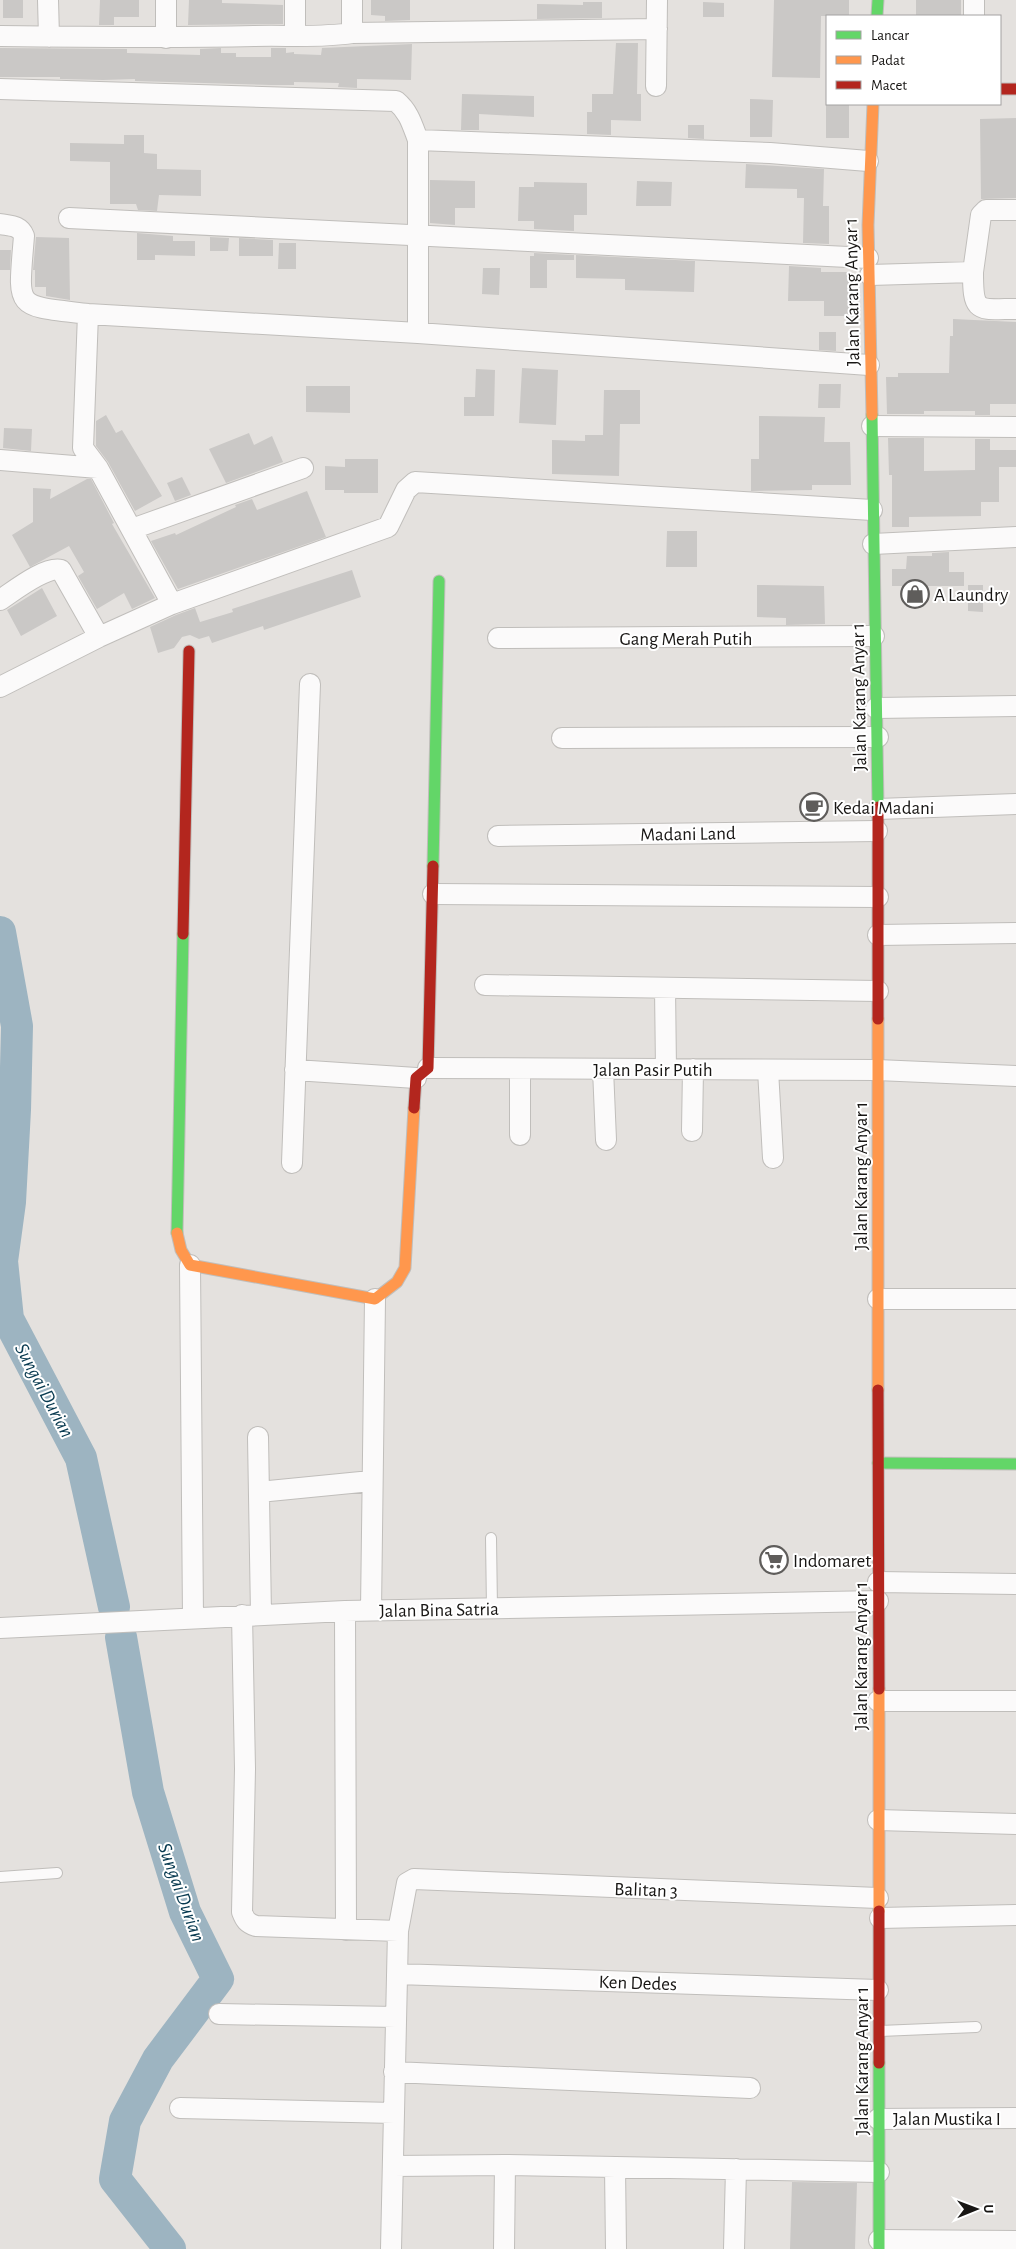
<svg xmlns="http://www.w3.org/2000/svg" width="1016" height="2249" font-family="'Alegreya Sans',sans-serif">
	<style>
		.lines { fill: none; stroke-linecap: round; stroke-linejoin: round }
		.river { stroke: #9db4c1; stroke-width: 32 }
		.building { fill: #cac8c6 }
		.lane-casing { stroke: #c0bebb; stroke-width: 12 }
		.street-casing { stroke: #c0bebb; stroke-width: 22 }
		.fast-casing { stroke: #c0bebb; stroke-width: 13 }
		.slow-casing { stroke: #c0bebb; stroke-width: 13 }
		.jam-casing { stroke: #c0bebb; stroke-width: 13 }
		.lane { stroke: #fbfafa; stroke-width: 10 }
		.street { stroke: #fbfafa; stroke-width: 20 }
		.fast { stroke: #63d668; stroke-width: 11 }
		.slow { stroke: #ff974d; stroke-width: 11 }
		.jam { stroke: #b3261e; stroke-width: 11 }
		.labels { text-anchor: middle; stroke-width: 4; stroke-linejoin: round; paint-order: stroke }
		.street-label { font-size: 19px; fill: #181614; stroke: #fff }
		.poi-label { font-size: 19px; fill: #181614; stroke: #fff; text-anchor: start }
		.water-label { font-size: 20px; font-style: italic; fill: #07394f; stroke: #fff }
	</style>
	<rect width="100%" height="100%" fill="#e4e1de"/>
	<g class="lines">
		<path class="river" d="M0 932 17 1026 15 1110 10 1202 2 1261 8 1319 81 1458 114 1607
			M121 1637 148 1792 185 1912 218 1979 158 2059 125 2121 115 2179 170 2249"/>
	</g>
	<path class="building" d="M3 0H23V18H3Z
		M100 0H139V17H114V25H99Z
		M189 0H222V3L283 5V24L188 25Z
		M371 0H410V20L385 21V16L371 15Z
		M774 0H849V16H821L820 78 772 77Z
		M916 0H961V16H916Z
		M583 2H602V18L537 19V4L583 5Z
		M703 2 724 3V17H703Z
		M616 43H638L637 94H641V121L611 120V135L587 134V112H592V94H613Z
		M412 44 411 80 357 79V88L338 87 339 83 294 82V85H271L135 81V79L103 80 60 79V77H0V48L127 49V53L200 55V49L221 48V53H236V57H271V48H286V53L294 52V54L321 55 322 48Z
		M462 94 534 96V117L479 114V130H461Z
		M750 99 773 100 772 137H750Z
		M826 104H849V138H826Z
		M1016 118V198L981 199 980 119Z
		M688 125H704V139L688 138Z
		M124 135H144V153L157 154V169L201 170V196L159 195 157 211 138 210 136 204H110V162L70 161V143L124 144Z
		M746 164 824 169 823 206H829V244L803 243 804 198H797V189L745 188Z
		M430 180 475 181V208H455V225L430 223Z
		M637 181 672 182 671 206H636Z
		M534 182 587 183V215H574V231L534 229V221H518L519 187H534Z
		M137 233 173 236V241H195V256L155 255V260H137Z
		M36 237 69 238 70 300 46 296V287H35V270H33Z
		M210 237 229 238 228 251H210Z
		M239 238 273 240V256H239Z
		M279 243H296V269H278Z
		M0 250H11L10 270H0Z
		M534 253 574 255V260H547V288H530V256H534Z
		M576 255 695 261 694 292 625 290V279L576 278Z
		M789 266 821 268V272H849V316H824V301H788Z
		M483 268H500L499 295 482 294Z
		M953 319 1016 322V404H990V415H975V411H924V414H887L886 377H898V373H949L950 336H953Z
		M819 332H836V351L819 350Z
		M522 368 558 370 556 425 519 423Z
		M476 369 495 370 494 416H464V397H475Z
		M819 384H841L840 408H818Z
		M306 386H350V413L306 412Z
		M604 390H640V424H620L619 476 552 474V440L585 441V435H603Z
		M106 415 116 433 122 430 162 496 135 511 108 462 96 446V421Z
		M759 416 825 417 824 442H850L851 485H812V490L751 491V459H759Z
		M4 428 32 429 31 451 3 448Z
		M249 433 254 445 272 436 283 462 226 483 209 449Z
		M888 438H924V471L975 470V439H990V450H1016V467H999V502H981V516L909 517V527H892V475H889Z
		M345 459H378V493H344V490H325V466L345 467Z
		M182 477 191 495 175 501 167 483Z
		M87 479H91L114 523 112 524 155 598 132 609 124 593 97 609 78 576 84 572 69 546 30 567 12 535 33 522V488L51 489 50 499Z
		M307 491 326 537 178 589 151 541 175 533 176 535 236 507 235 505 252 499 257 510Z
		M667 531H697V567H666Z
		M949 552V572H964V586H892V569H906L907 556H932V553Z
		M352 570 361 597 264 630 263 626 212 643 209 636 199 639 190 635 182 637 174 648 158 653 150 627 176 615 195 608 200 622 233 612 232 609Z
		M757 585 824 586 825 624 786 625V618L757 617Z
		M968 585H983V612L968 611Z
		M42 588 57 616 21 636 7 610Z
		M792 2182 857 2183 855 2249H790Z"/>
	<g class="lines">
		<defs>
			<path id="lane" d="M491 1538 492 1609
				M0 1877 57 1873
				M880 2031 976 2027"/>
			<path id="street" d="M48 0 49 37
				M974 0V16
				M352 33V0
				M295 35V0
				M0 36C85 37 169 38 254 36 287 35 320 38 352 33L657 29
				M166 38V0
				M656 86 657 0
				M0 89 396 101C409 112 412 124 418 140V333
				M418 140 770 153 868 161
				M69 218 868 258
				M0 224C10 226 20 225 24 236 18 311 13 305 88 314L418 333 869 365
				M973 272C973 314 977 309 1016 309
				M870 275 973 272 981 215 986 210H1016
				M88 314 83 448 98 468 172 604 388 527 406 490 415 482 872 510
				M872 426 1016 427
				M0 460 98 468
				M132 529 303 468
				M873 544 1016 537
				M0 600C14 591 45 566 61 570L99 637 172 604
				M498 638 874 636
				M0 687 99 637
				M876 708 1016 706
				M562 738 878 737
				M878 809 1016 804
				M498 836 877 831
				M433 894 878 897
				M878 935 1016 933
				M485 985 878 991
				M665 988 666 1069
				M428 1068 877 1070 1016 1076
				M603 1069 606 1140
				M295 1070 416 1078
				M768 1070 773 1158
				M692 1131 693 1069
				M520 1135V1069
				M292 1163 310 684
				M190 1265 193 1618
				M878 1299H1016
				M258 1437 261 1614
				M259 1492 371 1481
				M878 1582 1016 1584
				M371 1610 375 1299
				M345 1611 346 1930
				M242 1615 245 1769 242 1912C245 1920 247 1923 256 1926L398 1931
				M0 1628 345 1611 878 1601
				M878 1701H1016
				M878 1820 1016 1824
				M880 1918 1016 1915
				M397 1974 878 1990
				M219 2014 396 2017
				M394 2072 750 2088
				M180 2108 394 2113
				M878 2119 1016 2118
				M393 2166 505 2165 879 2172
				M615 2167 616 2249
				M879 2240 1016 2241
				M391 2249 398 1931 407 1883 414 1879 878 1898
				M504 2249 505 2165
				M734 2249 736 2169"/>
			<path id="fast" d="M877 16 878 0
				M872 415 878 807
				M433 866 439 581
				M177 1233 183 934
				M878 1463 1016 1464
				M879 2063V2249"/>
			<path id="slow" d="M872 415 868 225 873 104
				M878 1019V1390
				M177 1233 181 1250 190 1265 375 1299 397 1282 405 1268 414 1108
				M879 1689V1911"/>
			<path id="jam" d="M1000 89H1016
				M878 807V1019
				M183 934 189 651
				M414 1108 416 1078 428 1068 433 866
				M878 1390 879 1689
				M879 1911V2063"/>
		</defs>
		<use href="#lane" class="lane-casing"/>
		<use href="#street" class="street-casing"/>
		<use href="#fast" class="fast-casing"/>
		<use href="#slow" class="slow-casing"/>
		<use href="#jam" class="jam-casing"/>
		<use href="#lane" class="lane"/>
		<use href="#street" class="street"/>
		<use href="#fast" class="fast"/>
		<use href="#slow" class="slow"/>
		<use href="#jam" class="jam"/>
	</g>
	<defs>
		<symbol id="shop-ring" viewBox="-11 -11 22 22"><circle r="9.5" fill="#fff" stroke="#5f5d5b" stroke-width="1.5"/><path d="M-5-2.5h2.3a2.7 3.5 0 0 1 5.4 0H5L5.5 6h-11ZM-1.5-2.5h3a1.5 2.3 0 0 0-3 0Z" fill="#5f5d5b"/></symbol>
		<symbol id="cafe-ring" viewBox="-11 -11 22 22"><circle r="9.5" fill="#fff" stroke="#5f5d5b" stroke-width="1.5"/><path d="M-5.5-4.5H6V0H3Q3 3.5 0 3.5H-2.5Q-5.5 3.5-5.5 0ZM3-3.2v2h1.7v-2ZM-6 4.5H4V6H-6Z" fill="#5f5d5b"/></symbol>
		<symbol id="supermarket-ring" viewBox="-11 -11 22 22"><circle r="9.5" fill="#fff" stroke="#5f5d5b" stroke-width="1.5"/><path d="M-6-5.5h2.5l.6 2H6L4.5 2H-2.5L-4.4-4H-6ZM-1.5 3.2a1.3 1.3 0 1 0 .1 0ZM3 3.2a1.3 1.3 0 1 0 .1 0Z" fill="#5f5d5b"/></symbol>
	</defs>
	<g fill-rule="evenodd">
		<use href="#shop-ring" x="899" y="578" width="32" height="32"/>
		<use href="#cafe-ring" x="798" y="791" width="32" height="32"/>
		<use href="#supermarket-ring" x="758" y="1544" width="32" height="32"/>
	</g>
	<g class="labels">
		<g class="street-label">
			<text transform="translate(851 292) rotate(-91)" y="7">Jalan Karang Anyar 1</text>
			<text x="686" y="645">Gang Merah Putih</text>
			<text transform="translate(858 697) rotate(-91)" y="7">Jalan Karang Anyar 1</text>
			<text transform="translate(688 833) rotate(-1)" y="7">Madani Land</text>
			<text x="653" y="1076">Jalan Pasir Putih</text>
			<text transform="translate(860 1176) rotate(-90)" y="7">Jalan Karang Anyar 1</text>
			<text transform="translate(439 1609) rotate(-1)" y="7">Jalan Bina Satria</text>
			<text transform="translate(860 1656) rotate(-90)" y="7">Jalan Karang Anyar 1</text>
			<text transform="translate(646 1889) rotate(2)" y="7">Balitan 3</text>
			<text transform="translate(638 1982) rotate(2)" y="7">Ken Dedes</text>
			<text transform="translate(861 2061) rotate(-90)" y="7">Jalan Karang Anyar 1</text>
			<text x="947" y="2125">Jalan Mustika I</text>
		</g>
		<g class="poi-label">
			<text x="934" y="601">A Laundry</text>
			<text x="833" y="814">Kedai Madani</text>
			<text x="793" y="1567">Indomaret</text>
		</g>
		<g class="water-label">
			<text transform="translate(45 1390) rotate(62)" y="7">Sungai Durian</text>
			<text transform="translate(182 1892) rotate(70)" y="7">Sungai Durian</text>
		</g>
	</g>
	<rect x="826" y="15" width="175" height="90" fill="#ffffff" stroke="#a3a2a1"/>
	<rect x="836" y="31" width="25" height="8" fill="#63d668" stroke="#a3a2a1"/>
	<text x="871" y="40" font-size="15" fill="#181614">Lancar</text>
	<rect x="836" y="56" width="25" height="8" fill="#ff974d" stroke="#a3a2a1"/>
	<text x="871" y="65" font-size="15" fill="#181614">Padat</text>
	<rect x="836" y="81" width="25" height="8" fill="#b3261e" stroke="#a3a2a1"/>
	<text x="871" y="90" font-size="15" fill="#181614">Macet</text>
	<g transform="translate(976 2209) rotate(89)" stroke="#ffffff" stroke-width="4" paint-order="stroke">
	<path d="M0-4L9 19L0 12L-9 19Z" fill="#181614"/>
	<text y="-8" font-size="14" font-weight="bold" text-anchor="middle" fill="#181614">U</text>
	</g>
</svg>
